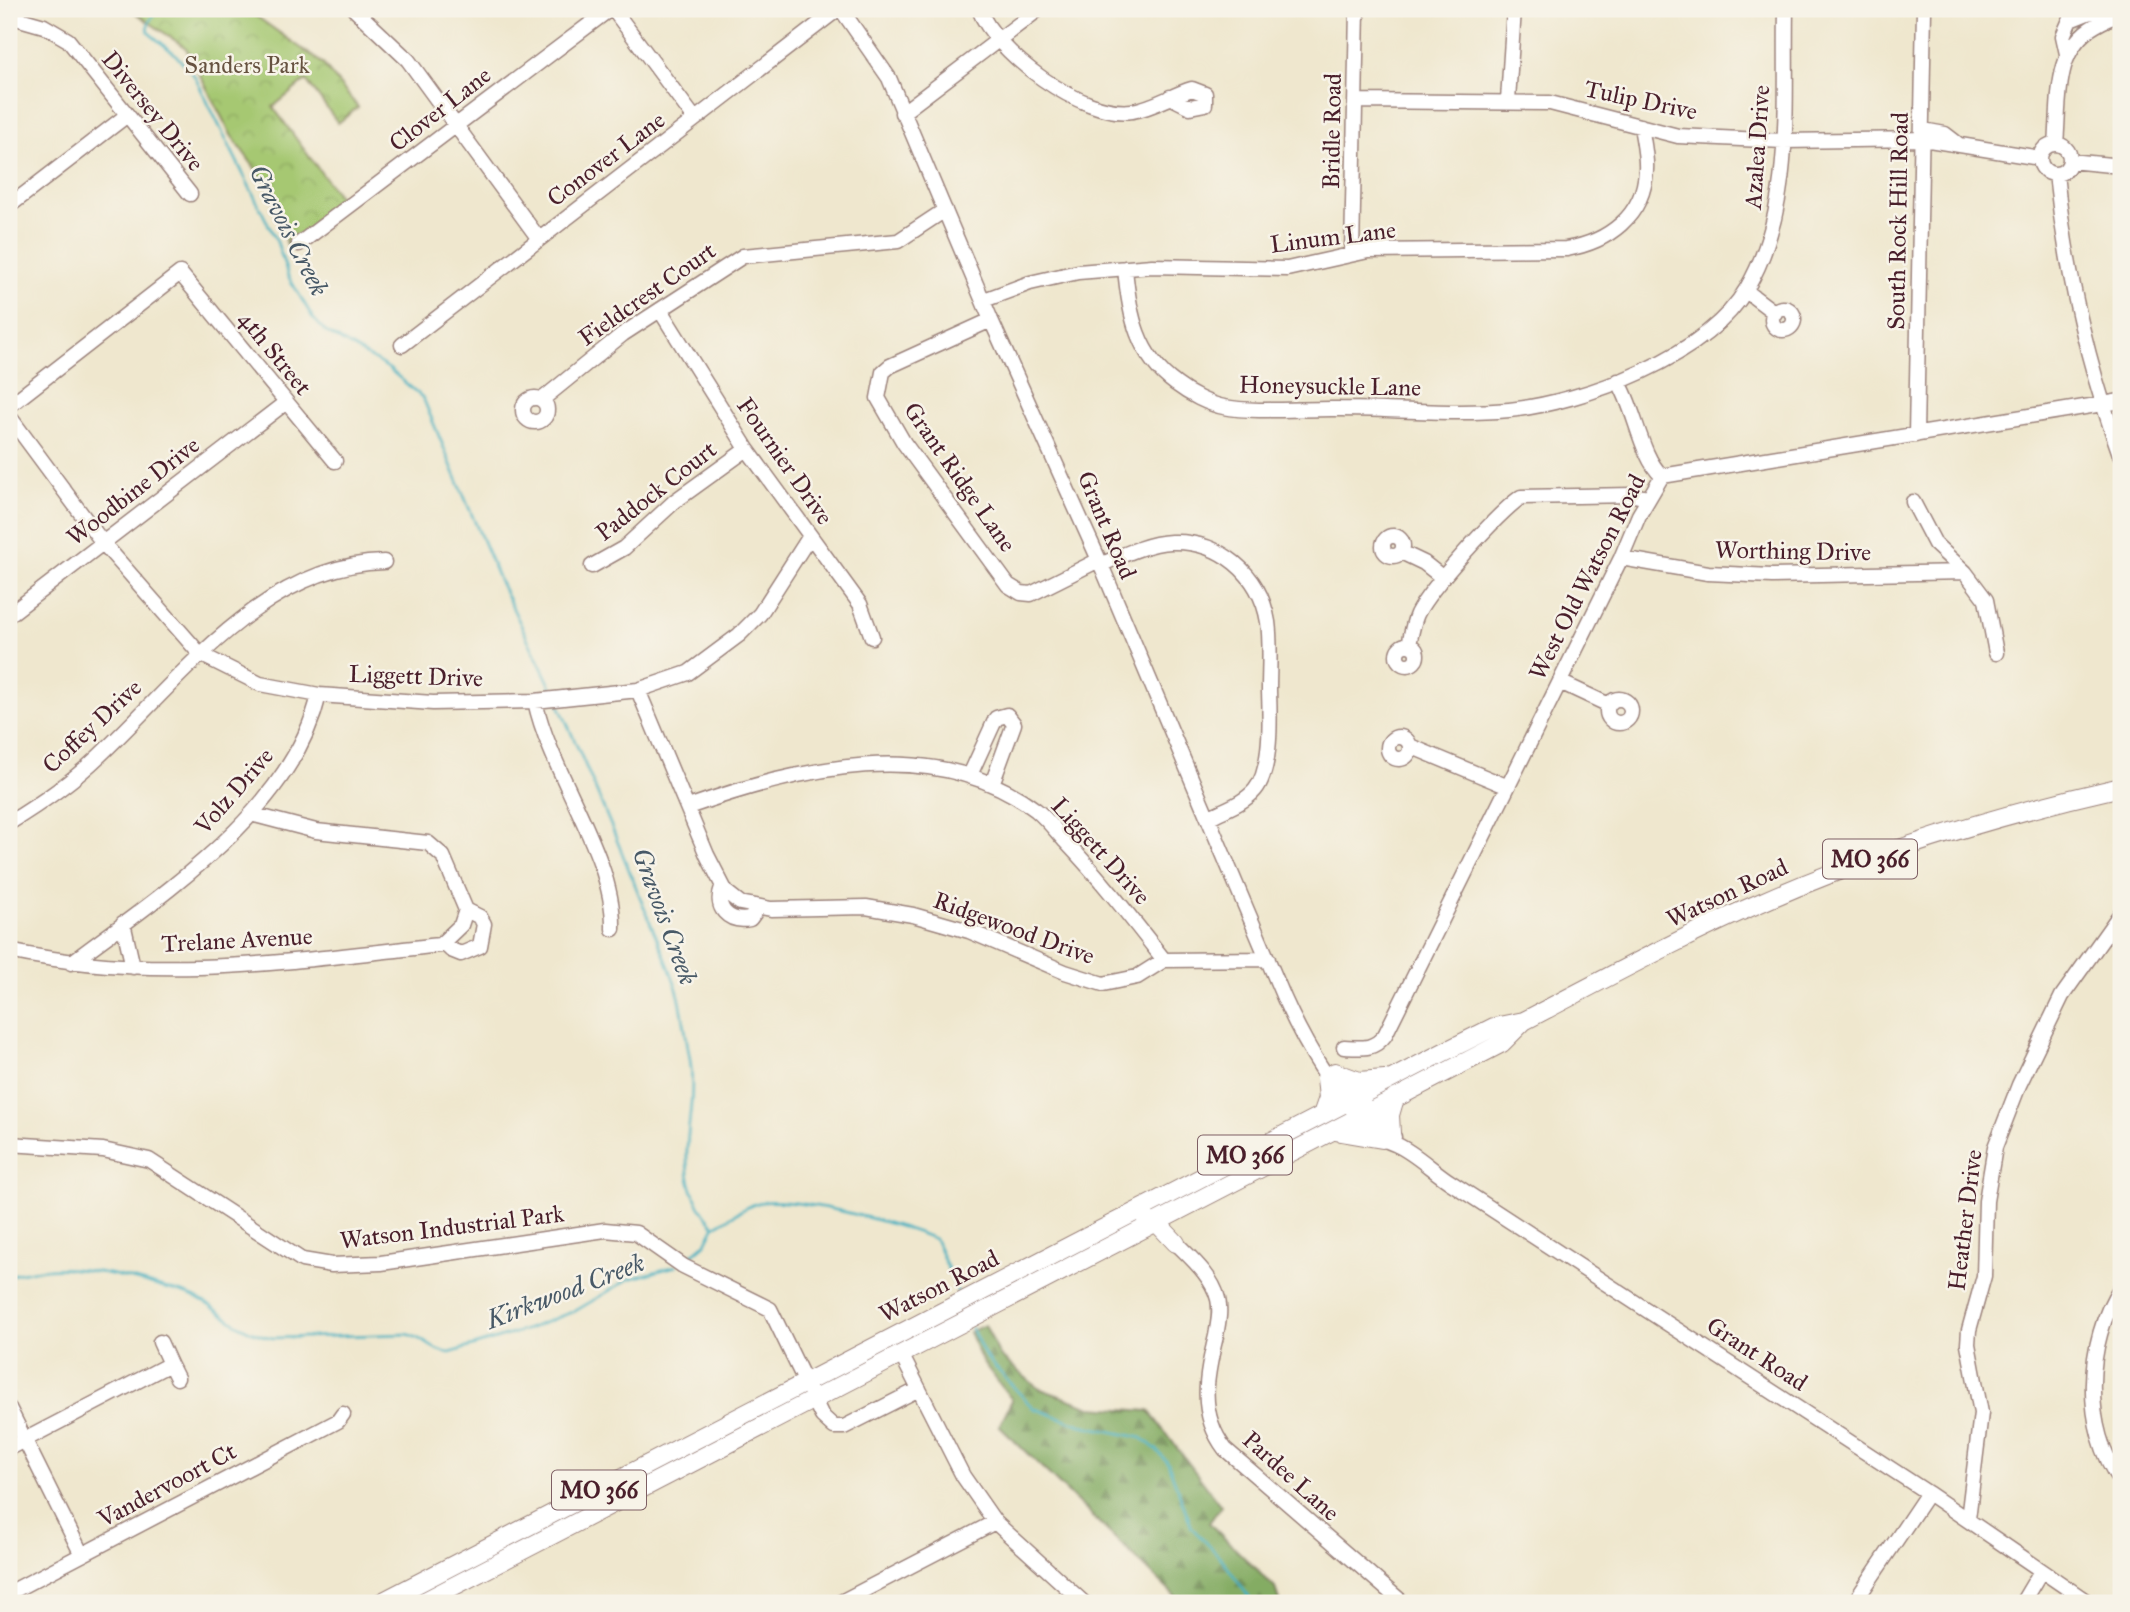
<svg xmlns="http://www.w3.org/2000/svg" width="2130" height="1612" font-family="'IM FELL Great Primer',serif">
	<style>
		.forest { fill: url(#forest-firs); stroke: #676648; stroke-width: 2 }
		.park { fill: url(#park-crowns); stroke: #78744e; stroke-width: 2 }
		.lines { fill: none; stroke-linecap: round; stroke-linejoin: round }
		.stream { stroke: #44b1c1; stroke-width: 2.5 }
		.minor-casing { stroke: #9c837c; stroke-width: 17 }
		.major-casing { stroke: #9c837c; stroke-width: 20 }
		.minor { stroke: #fff; stroke-width: 14 }
		.major { stroke: #fff; stroke-width: 18 }
		.labels { text-anchor: middle; stroke-width: 5; stroke-linejoin: round; paint-order: stroke }
		.shield { fill: #f7f3e8; stroke: #7e5f64; stroke-width: 2 }
		.shield-label { font-size: 23px; font-weight: bold; fill: #4a1f2b }
		.park-label { font-size: 24px; fill: #665240; stroke: #f7f3e8 }
		.street-label { font-size: 24px; fill: #4a1f2b; stroke: #f7f3e8 }
		.water-label { font-size: 26px; font-style: italic; fill: #485967; stroke: #f7f3e8 }
	</style>
	<defs>
		<pattern id="forest-firs" width="22" height="20" patternUnits="userSpaceOnUse" patternTransform="scale(1.75)"><rect width="22" height="20" fill="#84ac64"/><path d="M5 1l3.5 6h-7zM16 11l3.5 6h-7z" fill="#6e8b53"/></pattern>
		<pattern id="park-crowns" width="20" height="18" patternUnits="userSpaceOnUse" patternTransform="scale(1.75)"><rect width="20" height="18" fill="#a6c872"/><path d="M2 6a3 3 0 1 1 6 0M12 15a3 3 0 1 1 6 0" fill="none" stroke="#90ab63"/></pattern>
	</defs>
	<rect width="100%" height="100%" fill="#f7f3e8"/>
	<filter id="ink" filterUnits="userSpaceOnUse"><feTurbulence type="fractalNoise" baseFrequency=".0143" numOctaves="2"/><feDisplacementMap in="SourceGraphic" scale="14" xChannelSelector="R" yChannelSelector="G"/><feConvolveMatrix kernelMatrix="1 2 1 2 8 2 1 2 1" color-interpolation-filters="sRGB"/></filter>
	<filter id="wash" filterUnits="userSpaceOnUse"><feTurbulence type="fractalNoise" baseFrequency=".00686" numOctaves="4" result="noise"/><feDisplacementMap in="SourceGraphic" scale="28" xChannelSelector="R" yChannelSelector="G"/><feGaussianBlur stdDeviation="1.57" result="paint"/><feColorMatrix in="noise" values="0 0 0 0 0 0 0 0 0 0 0 0 0 0 0 0 0 1.4 0 .05"/><feComposite in="paint" operator="in"/></filter>
	<g filter="url(#wash)">
		<rect width="100%" height="100%" fill="#efe7ce"/>
		<path class="forest" d="M985 1325 1000 1356 1038 1388 1091 1407 1149 1411 1221 1506 1209 1523 1275 1588 1280 1603H1182L999 1426 1012 1400 982 1361 969 1332Z"/>
		<path class="park" d="M130 9H246L322 63 358 107 338 123 306 80 273 107 344 204 288 247 268 186 231 135 186 48Z"/>
		<g class="lines">
			<path class="stream" d="M156 9 148 25 149 33 175 54 195 77 277 242 288 276 313 318 326 332 388 368 423 398 500 582 554 693
				M559 705C591 777 621 849 650 922 660 946 672 970 679 996 684 1017 686 1038 690 1059 700 1122 664 1173 715 1226 729 1219 747 1204 762 1202 804 1198 895 1223 935 1239L959 1295
				M685 1261 706 1243 714 1227
				M9 1276C59 1260 108 1272 157 1286 170 1290 185 1292 198 1299 228 1314 237 1331 273 1338L407 1334C424 1338 433 1352 450 1353L528 1329 577 1310 629 1279 676 1266
				M971 1327 985 1356 1033 1408 1081 1425 1142 1438 1157 1450 1168 1463 1192 1528 1222 1559 1253 1603"/>
		</g>
	</g>
	<g filter="url(#ink)">
		<g class="lines">
			<defs>
				<path id="minor" d="M354 9 408 60 539 239
					M613 9 695 119
					M841 9 889 78 991 320 1099 560 1284 998C1305 1045 1338 1102 1378 1135 1384 1141 1389 1141 1397 1145 1415 1153 1433 1171 1450 1182L1928 1493 2089 1603
					M979 9C995 53 1083 118 1132 111 1153 108 1172 95 1192 89L1205 94V104L1190 107 1170 97
					M9 16 44 26 68 40 190 194
					M2067 54 2063 36 2070 20 2090 12 2113 16
					M1508 100 1514 9
					M1355 101 1550 103 1678 136 1783 141 1923 139 2040 158
					M902 113 1039 9
					M1923 130 1945 134 1958 144
					M2040 159a15 15 0 1 1 30 0a15 15 0 1 1-30 0Z
					M2056 144C2060 101 2053 49 2096 25 2105 20 2111 16 2121 17
					M2070 161 2121 166
					M2056 174C2066 271 2088 366 2121 457
					M9 206 126 116
					M299 244 610 9
					M1352 253 1357 9
					M1125 268C1129 314 1137 356 1176 384 1189 394 1208 404 1224 407 1253 413 1308 408 1340 409 1395 409 1454 415 1509 410 1585 402 1707 357 1747 288 1795 206 1784 101 1786 9
					M1746 291 1775 313
					M984 300 1030 283 1078 272 1152 266 1287 269 1368 251 1566 249C1608 242 1644 216 1646 170 1647 156 1643 140 1641 126
					M1772 319a11 11 0 1 1 22 0a11 11 0 1 1-22 0Z
					M660 310 747 449 860 604 872 637
					M991 320 890 366 883 372 878 398 904 443 1008 585 1021 593 1031 594 1099 560
					M402 345 838 9
					M1618 381C1635 407 1640 456 1662 476
					M523 410a12 12 0 1 1 24 0a12 12 0 1 1-24 0Z
					M544 398 623 334 743 256 898 241 945 210
					M9 406 180 273 335 461
					M9 416 103 543 200 654 260 684 319 695 433 703 535 701 638 690 688 673 739 635 760 614 810 536
					M1916 435 1924 9
					M1913 502 1935 544 1965 572 1986 600 1996 653
					M1383 546a10 10 0 1 1 20 0a10 10 0 1 1-20 0Z
					M1401 552 1424 563 1443 578
					M1621 558 1708 573 1772 576 1965 572
					M1100 565C1121 556 1147 543 1171 542 1219 540 1260 573 1268 622 1271 644 1269 669 1269 691 1270 717 1272 770 1255 790 1244 803 1225 809 1210 817
					M592 566 624 548 675 501 747 449
					M9 615 285 403
					M1397 655a10 10 0 1 1 20 0a10 10 0 1 1-20 0Z
					M1409 645C1411 635 1413 623 1417 614 1430 588 1497 514 1521 497L1634 495 1648 498
					M1560 682 1609 705
					M638 690 707 855 726 892 740 903 771 909 866 907 913 915 969 931 1065 972 1103 984 1137 977 1164 960
					M1607 711a12 12 0 1 1 24 0a12 12 0 1 1-24 0Z
					M535 701C551 775 615 857 613 929
					M1388 748a11 11 0 1 1 22 0a11 11 0 1 1-22 0Z
					M1410 746 1506 786
					M970 775 996 718 1007 715 1014 724 992 784
					M688 807C797 769 934 733 1036 810 1047 819 1056 831 1065 841 1101 879 1132 919 1164 960L1268 959
					M9 823C40 804 72 782 99 756 179 681 264 564 384 562
					M722 887C714 908 728 923 750 919L758 908
					M123 923 133 967
					M443 942 451 950 461 954 480 946 484 924 480 917 466 910
					M9 951C157 983 292 961 440 945L461 925 466 910 443 856 428 843 316 831 251 814
					M71 963C161 895 292 811 319 695
					M1344 1047C1362 1048 1374 1050 1385 1035L1621 558 1639 515 1662 476 2121 401
					M1335 1072 1394 1137
					M9 1144 103 1150 149 1160 302 1260 332 1265 381 1263 605 1230 636 1233 683 1266 770 1309 822 1416 834 1427H844L919 1389
					M1176 1243C1192 1259 1212 1276 1218 1299 1221 1312 1218 1323 1216 1336 1206 1377 1198 1413 1225 1449L1403 1603
					M2121 1287C2085 1342 2082 1428 2121 1482
					M901 1354 963 1476 995 1522 1084 1603
					M170 1364 177 1378
					M9 1408 82 1555
					M9 1448 170 1364 160 1342
					M1968 1519 1981 1413 1968 1344 1969 1330 1984 1276 1986 1201 1995 1147 2019 1085 2062 996 2121 913
					M9 1593 338 1421 343 1414
					M839 1603 995 1522
					M1854 1603 1928 1493
					M2022 1603 2041 1571"/>
				<path id="major" d="M1335 1072 1359 1081 1385 1079
					M1322 1115 1328 1098 1326 1078
					M1335 1131 1382 1139
					M1391 1133 1390 1115 1395 1098
					M1146 1220 1159 1225 1176 1243
					M380 1603 1442 1053 1494 1027 1524 1021
					M421 1603 1502 1043 1524 1021C1603 980 1681 937 1762 902 1878 851 1998 815 2121 787"/>
			</defs>
			<use href="#minor" class="minor-casing"/>
			<use href="#major" class="major-casing"/>
			<use href="#minor" class="minor"/>
			<use href="#major" class="major"/>
		</g>
	</g>
	<g class="labels">
		<g class="shield">
			<rect x="1823" y="839.5" width="94" height="39" rx="5"/>
			<rect x="1198" y="1135.5" width="94" height="39" rx="5"/>
			<rect x="552" y="1470.5" width="94" height="39" rx="5"/>
		</g>
		<g class="shield-label">
			<text x="1870" y="867">MO 366</text>
			<text x="1245" y="1163">MO 366</text>
			<text x="599" y="1498">MO 366</text>
		</g>
		<g class="park-label">
			<text x="247" y="73">Sanders Park</text>
		</g>
		<g class="street-label">
			<text transform="translate(1641 100) rotate(12)" y="8">Tulip Drive</text>
			<text transform="translate(440 109) rotate(-38)" y="8">Clover Lane</text>
			<text transform="translate(153 111) rotate(51)" y="8">Diversey Drive</text>
			<text transform="translate(1332 131) rotate(-89)" y="8">Bridle Road</text>
			<text transform="translate(1757 147) rotate(-86)" y="8">Azalea Drive</text>
			<text transform="translate(606 159) rotate(-37)" y="8">Conover Lane</text>
			<text transform="translate(1898 221) rotate(-89)" y="8">South Rock Hill Road</text>
			<text transform="translate(1333 237) rotate(-7)" y="8">Linum Lane</text>
			<text transform="translate(647 294) rotate(-35)" y="8">Fieldcrest Court</text>
			<text transform="translate(275 353) rotate(51)" y="8">4th Street</text>
			<text transform="translate(1330 386) rotate(1)" y="8">Honeysuckle Lane</text>
			<text transform="translate(785 461) rotate(55)" y="8">Fournier Drive</text>
			<text transform="translate(960 477) rotate(55)" y="8">Grant Ridge Lane</text>
			<text transform="translate(133 491) rotate(-38)" y="8">Woodbine Drive</text>
			<text transform="translate(656 491) rotate(-38)" y="8">Paddock Court</text>
			<text transform="translate(1107 525) rotate(67)" y="8">Grant Road</text>
			<text transform="translate(1793 551) rotate(1)" y="8">Worthing Drive</text>
			<text transform="translate(1587 577) rotate(-63)" y="8">West Old Watson Road</text>
			<text transform="translate(416 676) rotate(2)" y="8">Liggett Drive</text>
			<text transform="translate(92 726) rotate(-43)" y="8">Coffey Drive</text>
			<text transform="translate(234 791) rotate(-49)" y="8">Volz Drive</text>
			<text transform="translate(1101 851) rotate(48)" y="8">Liggett Drive</text>
			<text transform="translate(1727 893) rotate(-25)" y="8">Watson Road</text>
			<text transform="translate(1014 928) rotate(20)" y="8">Ridgewood Drive</text>
			<text transform="translate(237 940) rotate(-3)" y="8">Trelane Avenue</text>
			<text transform="translate(1965 1220) rotate(-83)" y="8">Heather Drive</text>
			<text transform="translate(452 1227) rotate(-7)" y="8">Watson Industrial Park</text>
			<text transform="translate(939 1286) rotate(-27)" y="8">Watson Road</text>
			<text transform="translate(1757 1354) rotate(33)" y="8">Grant Road</text>
			<text transform="translate(1291 1476) rotate(42)" y="8">Pardee Lane</text>
			<text transform="translate(167 1485) rotate(-28)" y="8">Vandervoort Ct</text>
		</g>
		<g class="water-label">
			<text transform="translate(289 230) rotate(63)" y="9">Gravois Creek</text>
			<text transform="translate(665 916) rotate(70)" y="9">Gravois Creek</text>
			<text transform="translate(565 1291) rotate(-21)" y="9">Kirkwood Creek</text>
		</g>
	</g>
	<rect width="2130" height="1612" fill="none" stroke="#f7f3e8" stroke-width="35"/>
</svg>
